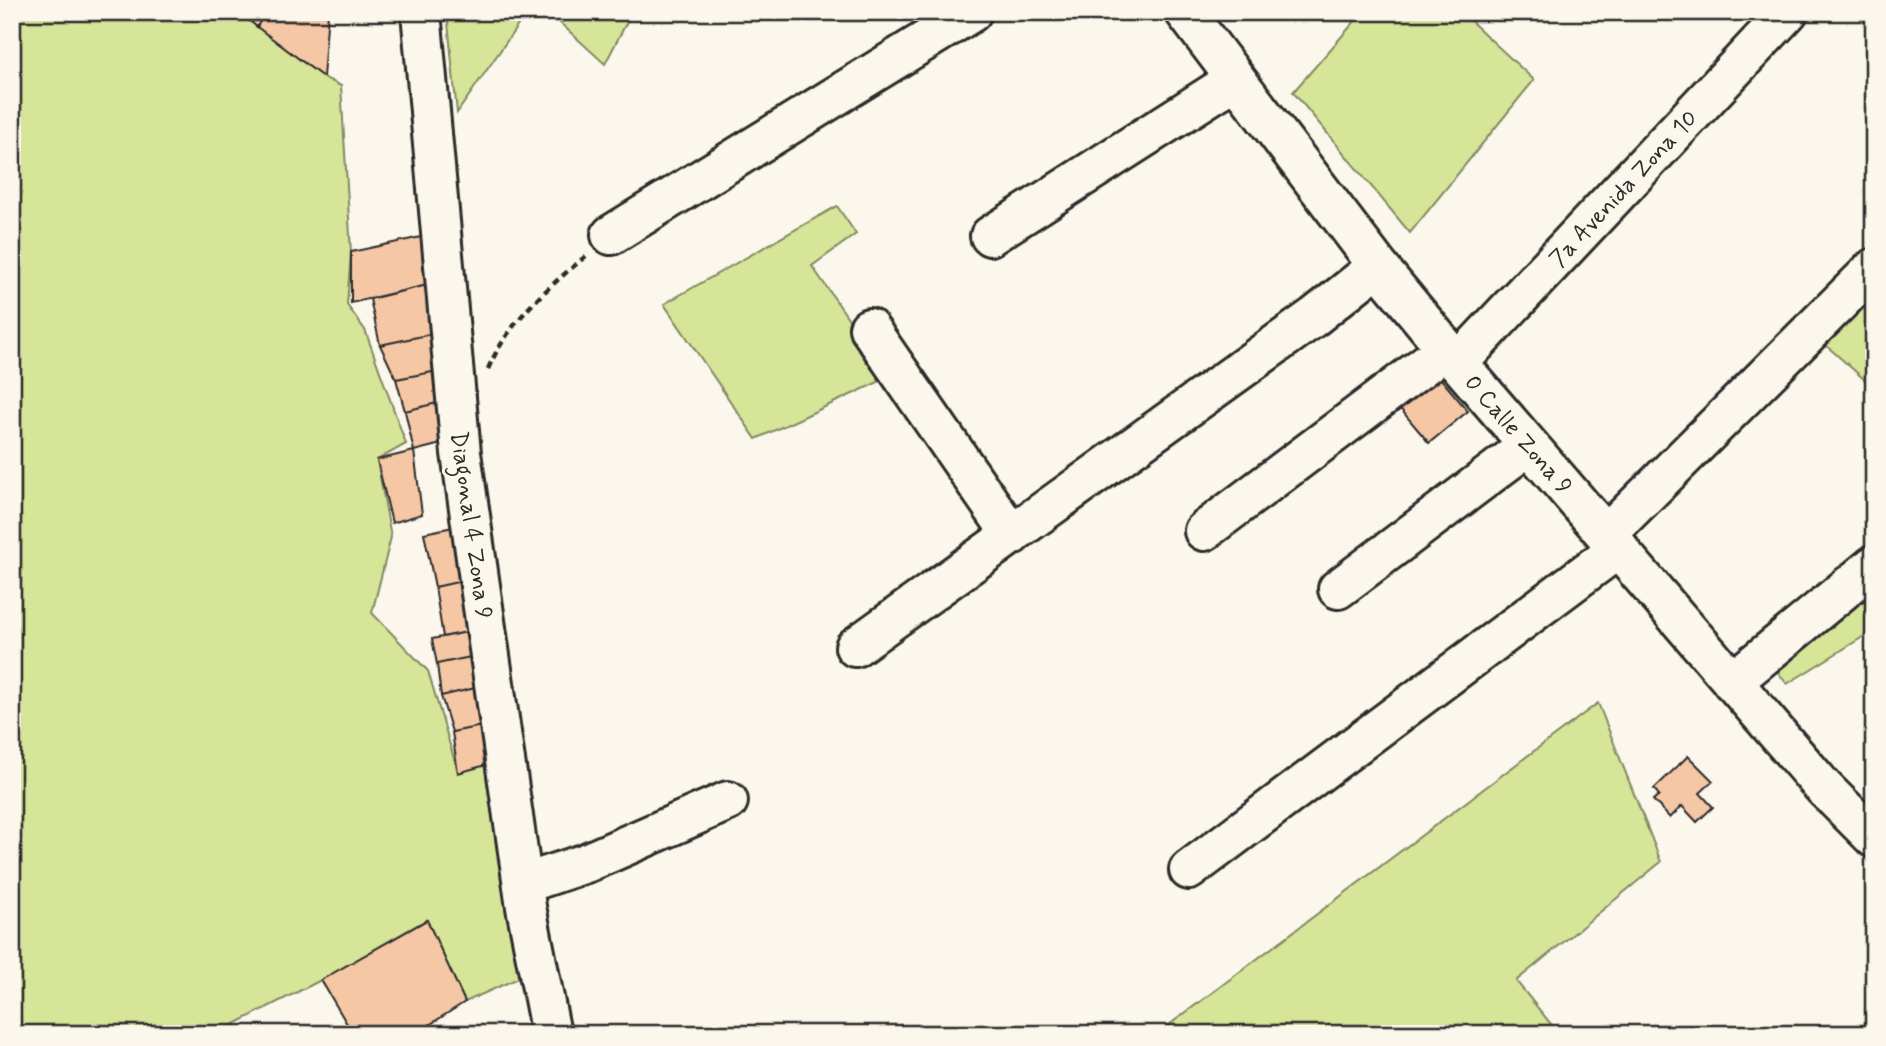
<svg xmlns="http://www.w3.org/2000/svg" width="1886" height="1046" font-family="Mynerve,sans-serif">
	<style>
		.green { fill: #d6e598; stroke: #808862; stroke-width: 2 }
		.building { fill: #f5c7a5; stroke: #2b2b2b; stroke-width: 2 }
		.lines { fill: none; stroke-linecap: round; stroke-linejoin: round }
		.minor-casing { stroke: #2b2b2b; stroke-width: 44 }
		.major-casing { stroke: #2b2b2b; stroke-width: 44 }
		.path { stroke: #2b2b2b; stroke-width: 4.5; stroke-dasharray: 7 5; stroke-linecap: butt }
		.minor { stroke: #fbf7ec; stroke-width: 38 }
		.major { stroke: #fbf7ec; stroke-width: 38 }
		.labels { text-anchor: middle; stroke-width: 6; stroke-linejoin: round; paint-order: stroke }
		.street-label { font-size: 24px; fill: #2b2b2b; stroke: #fbf7ec }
	</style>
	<rect width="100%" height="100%" fill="#fbf7ec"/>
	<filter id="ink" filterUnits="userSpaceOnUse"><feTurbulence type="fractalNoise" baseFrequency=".0143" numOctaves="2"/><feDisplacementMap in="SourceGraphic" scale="14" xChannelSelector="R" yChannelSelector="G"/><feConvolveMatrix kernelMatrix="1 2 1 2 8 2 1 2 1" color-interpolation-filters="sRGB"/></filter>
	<g filter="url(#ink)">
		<path class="green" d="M12 12H238L323 77 341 86 351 252 347 305 365 330 406 444 377 460 391 537 372 613 428 671 458 772 493 763 525 975 465 1002 426 920 321 980 215 1034H12Z
			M447 12H527L457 113Z
			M548 12H632L605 64Z
			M1363 12H1461L1534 80 1410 233 1293 92Z
			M837 206 856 234 812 266 889 377 756 439 664 304Z
			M1874 268V388L1811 332Z
			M1874 579V630L1787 684 1773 666Z
			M1598 703 1661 862 1516 981 1559 1034H1157Z"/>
		<path class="building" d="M239 12H265L257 27Z
			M265 12H328L323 77 257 27Z
			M435 234 440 282 351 303V252Z
			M440 282 441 332 380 345 370 299Z
			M441 332 448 369 396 379 380 345Z
			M448 369 449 400 405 411 396 379Z
			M1436 373 1468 411 1429 443 1397 405Z
			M449 400 453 441 414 451 405 411Z
			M414 451 422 514 392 523 377 460Z
			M463 525 471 579 435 587 424 533Z
			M471 579 477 630 443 637 435 587Z
			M477 630 480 655 437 664 432 639Z
			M480 655 484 686 441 696 437 664Z
			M484 686 492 724 452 732 441 696Z
			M492 724 493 763 458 773 452 732Z
			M1688 756 1713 781 1700 793 1713 807 1697 822 1682 806 1670 818 1653 800 1659 795 1654 789Z
			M427 920 465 1002 415 1034H353L321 980Z"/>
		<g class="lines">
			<defs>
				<path id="minor" d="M1185 12 1378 266 1458 363 1824 788 1874 838
					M611 235 972 12
					M990 236 1236 79
					M869 328 1012 535
					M1458 363 1788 12
					M1204 531 1446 349
					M1607 534 1874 268
					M1338 589 1528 446
					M855 647 1314 317 1378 266
					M1732 682 1874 565
					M1189 870 1619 548
					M523 884 586 863 728 801"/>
				<path id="major" d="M421 12 461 453 526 907 551 1034"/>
			</defs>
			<use href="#minor" class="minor-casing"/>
			<use href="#major" class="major-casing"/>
			<path class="path" d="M488 369C509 321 547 288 586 256"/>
			<use href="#minor" class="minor"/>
			<use href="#major" class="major"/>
		</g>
	</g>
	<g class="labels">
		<g class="street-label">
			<text transform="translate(1623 188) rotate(-47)" y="8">7a Avenida Zona 10</text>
			<text transform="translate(1519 434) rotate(49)" y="8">0 Calle Zona 9</text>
			<text transform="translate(472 525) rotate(82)" y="8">Diagonal 4 Zona 9</text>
		</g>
	</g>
	<rect width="1886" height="1046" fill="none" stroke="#fbf7ec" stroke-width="42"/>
	<rect x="21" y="21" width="1844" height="1004" fill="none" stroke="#2b2b2b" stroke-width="2.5" filter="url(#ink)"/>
</svg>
